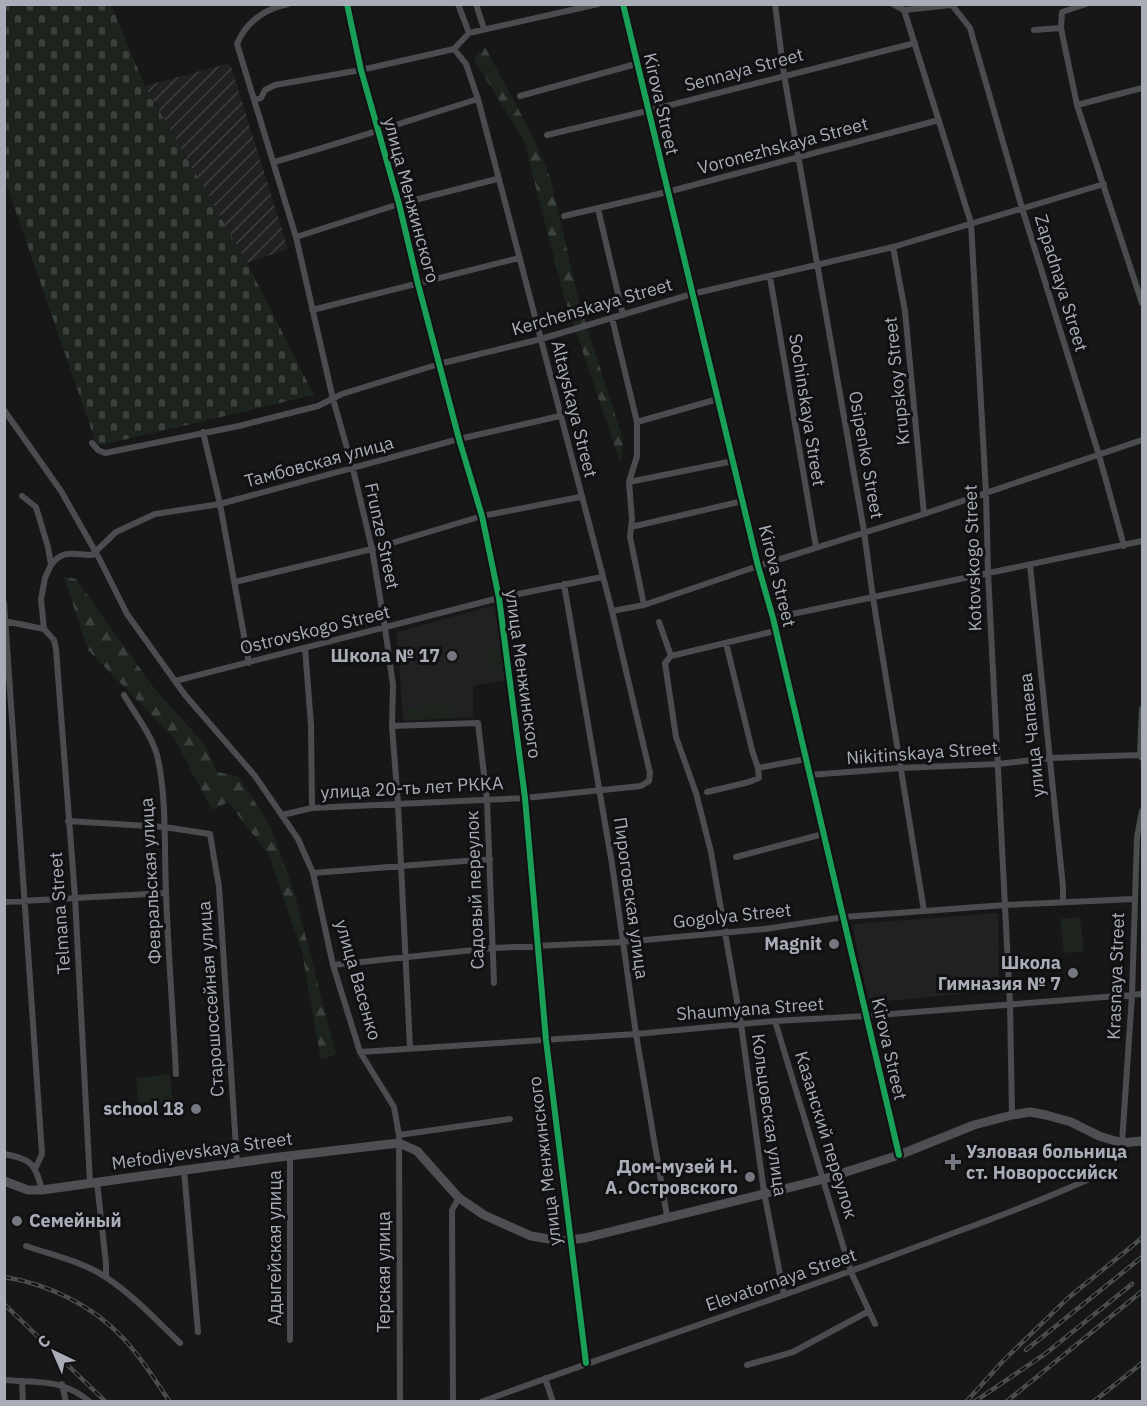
<svg xmlns="http://www.w3.org/2000/svg" width="1147" height="1406" font-family="'IBM Plex Sans',sans-serif">
	<style>
		.built { fill: #212123 }
		.industrial { fill: url(#industrial-furrows) }
		.grass { fill: #1d241e }
		.forest { fill: url(#forest-firs) }
		.cemetery { fill: url(#cemetery-stones) }
		.lines { fill: none; stroke-linecap: round; stroke-linejoin: round }
		.street { stroke: #4b4c50; stroke-width: 6 }
		.primary { stroke: #4d4f52; stroke-width: 9 }
		.rail-casing { stroke: #4b4c4f; stroke-width: 4.5 }
		.rail { stroke: #111113; stroke-width: 2; stroke-dasharray: 7; stroke-linecap: butt }
		.cycleway-casing { stroke: #111113; stroke-width: 10 }
		.cycleway { stroke: #1a9f57; stroke-width: 6 }
		.poi-dot { fill: #757880; stroke: #111113; stroke-width: 2 }
		.labels { text-anchor: middle; stroke-width: 6; stroke-linejoin: round; paint-order: stroke }
		.street-label { font-size: 18px; fill: #a8adb8; stroke: #111113 }
		.poi-label { font-size: 18px; font-weight: bold; fill: #a8adb8; stroke: #111113; text-anchor: end }
	</style>
	<defs>
		<pattern id="industrial-furrows" width="10" height="10" patternUnits="userSpaceOnUse" patternTransform="scale(1.5)"><rect width="10" height="10" fill="#212123"/><path d="M-1 1l2-2M0 10L10 0M9 11l2-2" fill="none" stroke="#3e3f41"/></pattern>
		<pattern id="forest-firs" width="22" height="20" patternUnits="userSpaceOnUse" patternTransform="scale(1.5)"><rect width="22" height="20" fill="#1d241e"/><path d="M5 1l3.5 6h-7zM16 11l3.5 6h-7z" fill="#3b413d"/></pattern>
		<pattern id="cemetery-stones" width="16" height="16" patternUnits="userSpaceOnUse" patternTransform="scale(1.5)"><rect width="16" height="16" fill="#1d241e"/><path d="M2 7V4a2 2 0 0 1 4 0v3zM10 15v-3a2 2 0 0 1 4 0v3z" fill="#3b413d"/></pattern>
	</defs>
	<rect width="100%" height="100%" fill="#171717"/>
	<path class="built" d="M498 604 507 680 473 686V717L403 721 397 632Z
		M998 913 999 990 869 1003 852 924Z"/>
	<path class="industrial" d="M230 63 288 249 247 263 145 86Z"/>
	<path class="grass" d="M501 647 504 670 490 671 487 649Z
		M453 703 455 717 406 720 405 708Z
		M1080 917 1084 951 1064 953 1060 919Z
		M170 1074 173 1107 139 1110 136 1078Z"/>
	<path class="forest" d="M485 47 531 133 550 177 580 306 623 439 621 465 563 293 524 141 474 59Z
		M64 577 76 579 154 688 205 745 217 772 238 776 271 827 295 895 336 1054 321 1060 302 952 269 855 228 802 212 810 175 739 88 650Z"/>
	<path class="cemetery" d="M4 5H111L145 86 247 263 314 395 97 446 5 180Z"/>
	<g class="lines">
		<path class="street" d="M288 4C265 9 246 22 237 44L296 237 333 399 353 469 372 549 385 628 393 685 392 726 398 804 410 1048
			M347 4 361 70 399 204 418 284 459 439 482 516 499 598 525 798 546 1040 586 1363
			M458 4 469 33
			M476 4 484 29
			M623 4 758 566 773 618 899 1155
			M775 4 784 75 864 531 873 598 924 911
			M893 4 904 10 952 5 970 28 1022 208 1099 455 1124 546
			M1086 4 1062 12 1061 28 1063 38 1077 105 1142 303
			M904 10 971 223 986 493 988 573 1010 1004 1012 1115
			M1034 30 1061 28
			M520 96 636 64
			M255 100 261 98 265 90 275 85 361 70 454 49 469 33 598 4
			M1077 105 1142 88
			M547 135 647 111 915 43
			M274 162C343 143 410 120 478 99
			M598 209 623 315
			M564 216 667 192 939 120
			M296 237 399 204 497 179
			M893 247 905 311 924 514
			M770 277 816 547
			M312 310 519 258
			M612 318 637 422V456L629 482 632 519 630 537 644 605
			M4 410 61 491 99 558 127 614 185 695 255 776 298 839 313 873 333 965 360 1052 394 1107 399 1135 400 1402
			M637 422 718 399
			M203 432 220 504 249 663
			M92 443 98 450 105 453 239 426 318 406 342 394 439 364 541 339 692 294 893 247 1104 184
			M629 482 733 461
			M22 496 36 507 48 547 51 565 45 578 41 599 44 629
			M631 527 743 501
			M51 565C64 548 74 555 92 555L116 532 155 514 220 504 459 439 560 416
			M1030 565 1063 887V902
			M235 582 372 549 482 516 580 497
			M564 584 612 864 636 1034 667 1216
			M4 603 42 1154 36 1167
			M612 611 644 605 758 566 924 514 1142 440
			M773 618 1142 541
			M4 621 44 629 54 640 56 649 75 897 90 1183
			M659 622 671 656 665 663 676 737 696 793 711 852 741 1024 764 1192 784 1295
			M726 643 752 750 758 768
			M305 648 311 725 312 808
			M671 656 775 631
			M175 681 499 598 602 577
			M124 695C135 714 151 734 157 755 167 797 164 848 166 891 168 952 173 1013 176 1074
			M392 726 478 723 487 800 494 983
			M1140 755 1142 709
			M809 775 901 768 998 764 1050 758 1140 755 1142 758
			M707 792 749 782 759 778 758 768 806 759
			M282 815 312 808 525 798 641 786 649 781 650 773 612 611 478 99 466 64 454 49
			M68 821 164 827 210 834 219 887 237 1163
			M736 857 823 834
			M313 873 490 859
			M4 902 166 893
			M333 965 492 948 623 942 765 929 844 917 1005 905 1134 899
			M775 1021 851 1272 875 1324
			M360 1052 636 1034 775 1021 866 1016 1142 994
			M399 1135 510 1119
			M1122 1143 1132 995 1137 837 1142 811
			M4 1154C32 1159 35 1164 42 1190
			M290 1156V1340
			M184 1170 198 1332
			M97 1182 106 1264V1277
			M26 1246C52 1255 84 1262 107 1278 134 1296 157 1321 180 1343
			M747 1365 793 1352 869 1311
			M545 1378 553 1402
			M4 1380C38 1383 62 1378 90 1402
			M22 1381 23 1402
			M62 1384 66 1402
			M453 1402 452 1210 459 1198
			M481 1402C625 1349 772 1301 916 1247 974 1225 1033 1205 1089 1179"/>
		<path class="primary" d="M4 1181 28 1190H42L271 1158 399 1143 417 1151 459 1198 484 1215 531 1236 561 1241 585 1238 824 1179 899 1155 974 1125 1012 1115 1030 1112 1046 1115 1071 1122 1099 1136 1122 1143 1142 1141"/>
		<defs>
			<path id="rail" d="M4 1277C48 1284 92 1305 123 1338 141 1357 155 1380 170 1402
				M4 1304 106 1402
				M1026 1350 1142 1257
				M966 1402 1003 1361 1068 1298 1142 1238
				M974 1402 1045 1354 1132 1284
				M1006 1402 1141 1292
				M1093 1402 1142 1363"/>
		</defs>
		<use href="#rail" class="rail-casing"/>
		<use href="#rail" class="rail"/>
		<defs>
			<path id="cycleway" d="M347 4 361 70 399 204 418 284 459 439 482 516 499 598 525 798 546 1040 586 1363
				M623 4 758 566 773 618 899 1155"/>
		</defs>
		<use href="#cycleway" class="cycleway-casing"/>
		<use href="#cycleway" class="cycleway"/>
	</g>
	<g class="poi-dot">
		<circle cx="452" cy="656" r="6"/>
		<circle cx="834" cy="944" r="6"/>
		<circle cx="1073" cy="973" r="6"/>
		<circle cx="196" cy="1109" r="6"/>
		<path d="M950 1153h6v6h6v6h-6v6h-6v-6h-6v-6h6z"/>
		<circle cx="750" cy="1177" r="6"/>
		<circle cx="17" cy="1221" r="6"/>
	</g>
	<g class="labels">
		<g class="street-label">
			<text transform="translate(744 70) rotate(-15)" y="6">Sennaya Street</text>
			<text transform="translate(661 104) rotate(77)" y="6">Kirova Street</text>
			<text transform="translate(783 146) rotate(-15)" y="6">Voronezhskaya Street</text>
			<text transform="translate(411 200) rotate(75)" y="6">улица Менжинского</text>
			<text transform="translate(1061 283) rotate(73)" y="6">Zapadnaya Street</text>
			<text transform="translate(592 307) rotate(-16)" y="6">Kerchenskaya Street</text>
			<text transform="translate(897 381) rotate(-96)" y="6">Krupskoy Street</text>
			<text transform="translate(574 409) rotate(76)" y="6">Altayskaya Street</text>
			<text transform="translate(807 410) rotate(81)" y="6">Sochinskaya Street</text>
			<text transform="translate(866 455) rotate(80)" y="6">Osipenko Street</text>
			<text transform="translate(319 462) rotate(-15)" y="6">Тамбовская улица</text>
			<text transform="translate(382 536) rotate(78)" y="6">Frunze Street</text>
			<text transform="translate(973 558) rotate(-92)" y="6">Kotovskogo Street</text>
			<text transform="translate(777 576) rotate(76)" y="6">Kirova Street</text>
			<text transform="translate(315 630) rotate(-14)" y="6">Ostrovskogo Street</text>
			<text transform="translate(523 674) rotate(82)" y="6">улица Менжинского</text>
			<text transform="translate(1032 735) rotate(-96)" y="6">улица Чапаева</text>
			<text transform="translate(922 753) rotate(-4)" y="6">Nikitinskaya Street</text>
			<text transform="translate(412 788) rotate(-3)" y="6">улица 20-ть лет РККА</text>
			<text transform="translate(151 881) rotate(-93)" y="6">Февральская улица</text>
			<text transform="translate(475 890) rotate(-92)" y="6">Садовый переулок</text>
			<text transform="translate(631 898) rotate(82)" y="6">Пироговская улица</text>
			<text transform="translate(60 913) rotate(-94)" y="6">Telmana Street</text>
			<text transform="translate(732 916) rotate(-6)" y="6">Gogolya Street</text>
			<text transform="translate(1116 976) rotate(-88)" y="6">Krasnaya Street</text>
			<text transform="translate(358 980) rotate(74)" y="6">улица Васенко</text>
			<text transform="translate(211 999) rotate(-94)" y="6">Старошоссейная улица</text>
			<text transform="translate(750 1009) rotate(-4)" y="6">Shaumyana Street</text>
			<text transform="translate(889 1049) rotate(77)" y="6">Kirova Street</text>
			<text transform="translate(769 1115) rotate(82)" y="6">Кольцовская улица</text>
			<text transform="translate(826 1135) rotate(73)" y="6">Казанский переулок</text>
			<text transform="translate(202 1151) rotate(-8)" y="6">Mefodiyevskaya Street</text>
			<text transform="translate(545 1161) rotate(-97)" y="6">улица Менжинского</text>
			<text transform="translate(275 1248) rotate(-90)" y="6">Адыгейская улица</text>
			<text transform="translate(384 1272) rotate(-90)" y="6">Терская улица</text>
			<text transform="translate(781 1280) rotate(-19)" y="6">Elevatornaya Street</text>
		</g>
		<g class="poi-label">
			<text x="440" y="662">Школа № 17</text>
			<text x="822" y="950">Magnit</text>
			<text x="1061" y="969">Школа<tspan x="1061" dy="21">Гимназия № 7</tspan></text>
			<text x="184" y="1115">school 18</text>
			<text x="966" y="1158" text-anchor="start">Узловая больница<tspan x="966" dy="21">ст. Новороссийск</tspan></text>
			<text x="738" y="1173">Дом-музей Н.<tspan x="738" dy="21">А. Островского</tspan></text>
			<text x="29" y="1227" text-anchor="start">Семейный</text>
		</g>
	</g>
	<rect width="1147" height="1406" fill="none" stroke="#a8adb8" stroke-width="12"/>
	<g transform="translate(54 1352) rotate(316)" stroke="#111113" stroke-width="4.5" paint-order="stroke">
	<path d="M0-4.5L10 22L0 15L-10 22Z" fill="#a8adb8"/>
	<text y="-9" font-size="16" font-weight="bold" text-anchor="middle" fill="#a8adb8">С</text>
	</g>
</svg>
